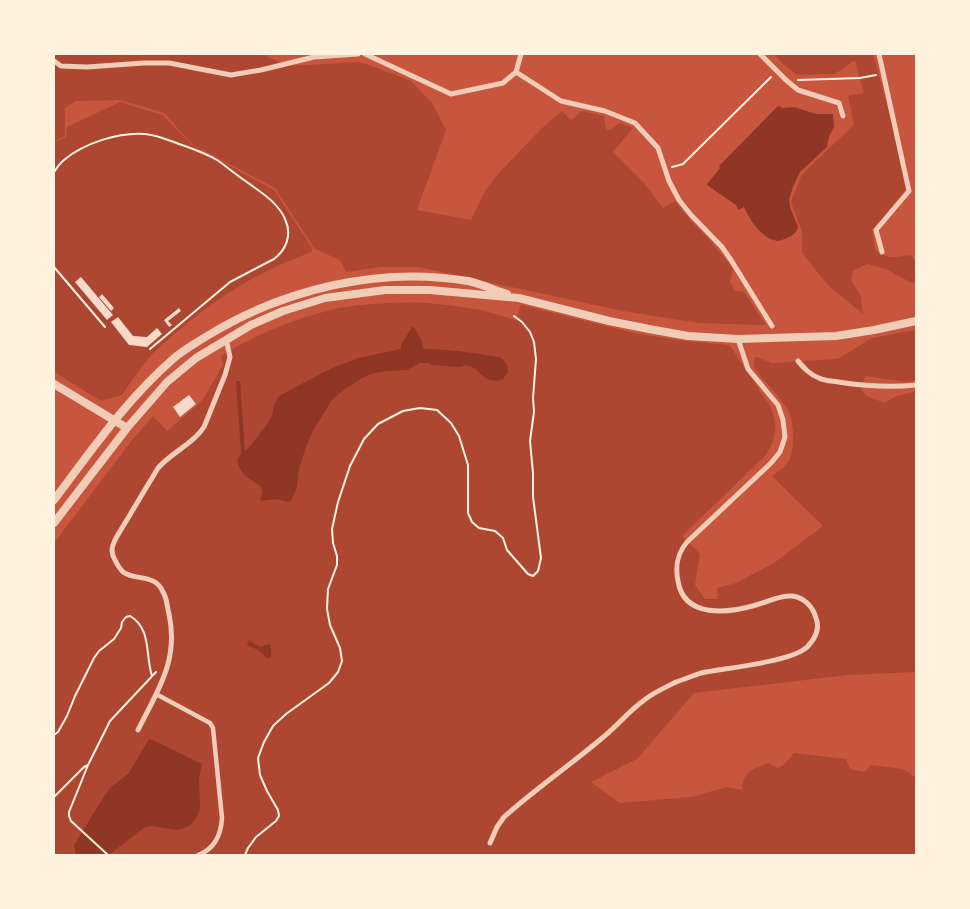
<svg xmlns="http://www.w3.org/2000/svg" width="970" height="909" font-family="'Source Sans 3',sans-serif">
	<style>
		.green { fill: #ae4732 }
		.water { fill: #8f3625 }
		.building { fill: #f7dbc8 }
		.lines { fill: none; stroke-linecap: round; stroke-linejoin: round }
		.path { stroke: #fff3e0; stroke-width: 2 }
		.pedestrian { stroke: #f1ccb7; stroke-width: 4.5 }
		.minor { stroke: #f1ccb7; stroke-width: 5 }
		.tertiary { stroke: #f1ccb7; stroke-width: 8 }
	</style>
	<rect width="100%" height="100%" fill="#c8553d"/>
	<path class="green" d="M54 54H262L289 66 360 62 410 80 432 103 446 130 417 210 471 220 485 191 497 175 541 129 562 111 571 120 582 111 604 116 606 129 610 130 620 123 633 128 613 152 644 183 663 208 675 201 691 221 710 240 733 269 730 282 735 291 744 292 766 325 699 323 623 311 418 267H381L346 272 340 260 315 249 275 188 193 145 164 113 120 100 76 101 65 108V136L54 142Z
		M774 54H873L895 135 907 188 872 230 875 250C889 260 895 257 911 255L916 263V283L910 282 886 269 867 264 853 271 851 280 861 296 863 314 828 285 802 253V232L791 202 802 174 854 125 848 96 864 93 855 60 835 74 797 75 780 61Z
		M120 102 163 115 193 146 274 190 312 248V252C263 269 217 297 177 332 170 338 161 345 154 352 142 366 132 380 122 395L101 401 54 372V143L66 137 67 127Z
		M415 302 447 305 482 310 516 320 521 305 638 334 685 341 728 345 731 347 770 406C778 423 777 438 766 455L682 536 700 554 695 585 705 599H718L717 588 736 583 774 563 823 526 772 476C779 471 786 467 789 460 796 448 794 418 786 407 777 392 763 382 754 367V360L755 357H757L772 363 836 359 841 357 872 338 916 330V380L907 382 866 376 860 387 866 396 885 403 894 397 916 391V672L848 675 694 693 637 759 591 782 620 803 691 797 727 787 742 790C743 770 752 770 768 763L778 768 784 765 794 753 846 759 850 769 865 772 871 765 903 769 916 778V855H54V543L133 439 153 416 167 431 202 401 223 365 221 356C251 337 282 324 316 314 323 312 331 310 338 308 363 304 389 303 415 302Z"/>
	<path class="water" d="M778 106 783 108 794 107 816 114H833L834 127 829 136 827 147 800 172 793 187 789 199 790 207 798 227C797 235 786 239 778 241 761 238 751 222 744 207L738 210 736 205 707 185 708 183 720 168 719 166Z
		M412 327H414L422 341 423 349C450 349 476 353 502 358L507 365 508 372 503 379C480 388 478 358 460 367L432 365 428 363H420L407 370 387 371 371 374 362 378 345 389 332 400 311 434 305 450 299 469 297 487 291 501 287 502C279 498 270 499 262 501L260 500C261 494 264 492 260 486 249 478 240 475 237 460L241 454 236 381H240L245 451 252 444 265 427 272 416 274 404 279 396 322 373 337 366 359 358 401 349V345Z
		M249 640 260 647H262L265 645 270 644C271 650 273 655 268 659L258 650 247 645Z
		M149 739 153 740 202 764C201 769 200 774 199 779 199 787 200 795 200 803 200 821 186 833 169 829 158 828 152 823 142 829L109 855H76L74 845 103 798 110 788 129 773Z"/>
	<path class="building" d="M81 277 113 315 107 320 75 282Z
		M102 294 114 308 111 311 99 297Z
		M179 308 181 311 168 321 172 325 169 327 164 320Z
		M118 317 133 336 147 337 157 328 162 334 147 347 129 345 111 322Z
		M189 395 196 404 180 417 173 407Z"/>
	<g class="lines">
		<path class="path" d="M798 80 860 78 876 75
			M672 167 683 164 771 77
			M54 172C57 168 60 163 64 160 84 143 119 132 145 134 154 135 163 138 171 141 187 147 202 151 217 160 226 166 235 174 244 180 259 191 278 202 285 219 292 234 287 249 274 259L230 282 150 349
			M54 267 105 327
			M54 735 58 732 67 716 75 696 94 658 99 651 114 639 121 628 122 622 126 617 130 616C152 629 145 655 152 676
			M54 797 84 767 88 765
			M108 855 71 821 69 816V812L88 765 110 721 156 672
			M245 855 248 848 256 837 276 821 279 816 278 810 267 791 260 775 258 758 264 742 273 726 286 714 329 683 338 672 342 661 340 648 330 625 327 609 328 589 337 565V556L333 543 332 529 338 502 350 466 364 439 378 424 403 411 420 408 437 410 451 423 459 436 468 465V513L472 522 479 528 495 531 503 538 507 550 528 574 533 576 538 571 541 558 533 497V473L530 441 534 412 533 398 536 359 534 342 530 332 522 322 514 316"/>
		<path class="pedestrian" d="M156 694 210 723 213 728 222 818C221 835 215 849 198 855"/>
		<path class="minor" d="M365 54 451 94 503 83 516 72 521 54
			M760 54 786 80 798 90 839 103 843 116
			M879 54 909 191 876 230 882 252
			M54 61 61 66 87 67 144 63H169L231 75 261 70 314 57 358 54
			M516 72 561 101 605 111 635 123 658 148 669 181 679 200 691 215 722 247 731 260 772 326
			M798 361C804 368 810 375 819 378 825 381 832 381 838 382 865 386 890 388 916 385
			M138 730C158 690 179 660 169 614 167 607 167 598 163 592 155 573 135 581 123 572 120 569 117 564 115 560 110 552 112 546 116 538L158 468C172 452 193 444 204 427L225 375 230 357 226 339
			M490 843 497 827 504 817C535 789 569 766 601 739 616 727 628 712 643 701 651 694 666 687 676 682 684 679 693 676 701 673 724 668 796 662 809 645 816 637 820 628 816 618 813 607 804 597 792 596 780 595 767 602 756 605 729 613 684 619 678 581 675 566 677 554 687 542L771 463 780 452 785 437 783 420 778 405 748 369 738 339"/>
		<path class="tertiary" d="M54 384 127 428
			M54 500C91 451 126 400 173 359 183 350 196 343 207 336 284 289 379 266 468 281 481 284 495 290 507 294
			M54 523 127 428 167 382 196 358 251 325 283 311 325 298 385 290H430L519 298 609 321 649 329 688 336 738 339 836 336 874 330 916 321"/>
	</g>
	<rect width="970" height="909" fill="none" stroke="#fff3e0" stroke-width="110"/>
</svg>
